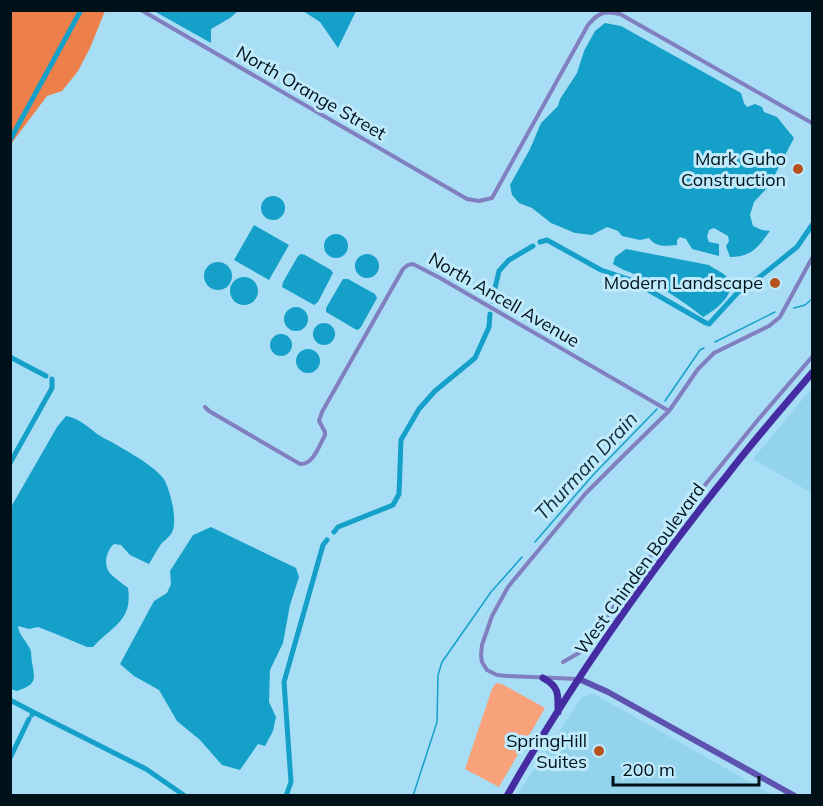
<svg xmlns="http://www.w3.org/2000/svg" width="823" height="806" font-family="Mulish,sans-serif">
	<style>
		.built { fill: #93d3ec }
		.green { fill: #f8a27b }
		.forest { fill: #ed7f4b }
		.water { fill: #15a0c9 }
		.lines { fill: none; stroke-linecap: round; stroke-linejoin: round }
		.stream { stroke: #15a0c9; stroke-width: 1.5 }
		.canal { stroke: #15a0c9; stroke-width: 5 }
		.street { stroke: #817fbf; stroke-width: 4 }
		.secondary { stroke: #5d52b0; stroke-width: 6 }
		.primary { stroke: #462ca3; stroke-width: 7 }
		.poi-dot { fill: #b6521d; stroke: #beeafc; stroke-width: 2 }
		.labels { text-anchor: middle; stroke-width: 6; stroke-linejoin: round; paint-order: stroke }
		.street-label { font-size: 18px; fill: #001119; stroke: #beeafc }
		.poi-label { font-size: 18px; fill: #001119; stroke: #beeafc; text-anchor: end }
		.water-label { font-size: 20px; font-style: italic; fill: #132d36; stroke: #beeafc }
	</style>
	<rect width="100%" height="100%" fill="#a7def5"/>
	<path class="built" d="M812 388V493L753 459Z
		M592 693 665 734 773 795H517L581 698Z"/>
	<path class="green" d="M496 683 502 684 545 708 499 787 465 769 492 689Z"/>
	<path class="forest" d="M11 10 105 11 90 48 78 71 62 91 47 96 11 144Z"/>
	<path class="water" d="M154 11H238L230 18 211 29V43Z
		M303 11H356L338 48 320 22Z
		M605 23 621 26 741 93 744 103 747 107 755 104 762 107 764 112 777 117 794 138 769 186 754 202 750 215 753 226 762 230 770 231C758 247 752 257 730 257L726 246 729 241 728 236 714 228 709 230 707 237 709 242 719 244V256L692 249 686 239 680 237 677 240V245C665 246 657 248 649 238L640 240 622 236 618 231 607 227 592 235 575 233 551 223 532 208 519 203 512 195 510 185 530 149 541 123 558 106 560 99 577 73 584 51 595 31Z
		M261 208a12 12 0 1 1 24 0a12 12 0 1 1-24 0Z
		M254 225 289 245 269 280 234 260Z
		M324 246a12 12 0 1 1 24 0a12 12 0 1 1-24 0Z
		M626 249 709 265C714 269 721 271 726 276 741 291 715 311 703 317 683 301 662 287 639 276 630 272 622 270 613 264L615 257Z
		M301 254 305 255 331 270 333 273 318 302 314 305 282 287 283 282 298 256Z
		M355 266a12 12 0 1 1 24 0a12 12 0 1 1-24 0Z
		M204 276a14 14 0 1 1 28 0a14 14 0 1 1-28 0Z
		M230 291a14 14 0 1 1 28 0a14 14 0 1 1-28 0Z
		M343 279H348L375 294 377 298 361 327 358 330 355 329 326 312V308Z
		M284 319a12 12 0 1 1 24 0a12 12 0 1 1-24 0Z
		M313 334a11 11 0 1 1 22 0a11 11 0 1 1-22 0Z
		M270 345a11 11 0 1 1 22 0a11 11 0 1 1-22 0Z
		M296 361a12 12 0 1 1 24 0a12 12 0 1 1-24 0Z
		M66 416C81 418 90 430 102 437 117 445 158 467 165 481 169 489 171 499 173 507 174 515 175 523 173 530 171 536 165 540 161 544 157 550 153 557 149 564L130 555 121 545 114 544C107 550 103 563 109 572 112 576 123 584 128 588 133 621 112 626 93 647H87L56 634 38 627 29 629 18 626C19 635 25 639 29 647 32 651 31 657 32 662 35 680 37 684 17 691L10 689 11 507 57 427Z
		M211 527 296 568 299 577 290 605 283 643 270 670 269 702 276 717 273 731 265 746 258 744 240 770 222 765 200 740 177 721 159 690 134 676 120 664 154 601 167 593 171 584 170 571 193 535Z"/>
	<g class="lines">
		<path class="stream" d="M794 308 805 305 812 299
			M715 342 775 312
			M665 401 700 350 704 348
			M535 542 593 475 657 409
			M413 796 437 722 438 675 442 662 491 592 522 557"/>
		<path class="canal" d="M10 140 81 10
			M540 242 547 240 601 270 631 280 706 323 709 324 741 289 751 284 797 247 812 225
			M492 301 499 271 509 260 533 246
			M10 357 46 376
			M10 463 52 388V379
			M334 532 338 527 393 505 399 494 401 440 419 409 435 391 475 358 489 327 490 314
			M10 700 33 712
			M32 715 33 712 146 769 185 796
			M10 758 29 719
			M286 796 291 782 284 682 323 545 327 540"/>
		<path class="street" d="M141 10 467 199 479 201 492 198 588 25C598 13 604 10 620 14L812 123
			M205 407 209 411 300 464C313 465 319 446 325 435V432L319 421 322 412 403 269 408 265 413 264 440 278 669 411
			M563 662 584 650 629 585 692 501 757 421 812 357
			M578 679 507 676 497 675 487 670 482 662 481 655 482 645 492 616 508 587 586 493 621 458 669 411 698 369 714 353 769 326 780 317 812 258"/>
		<path class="secondary" d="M579 679 608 692 795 796"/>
		<path class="primary" d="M543 678C560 687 558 695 558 712
			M507 796C571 683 647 575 728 474 755 439 784 406 812 373"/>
	</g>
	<g class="poi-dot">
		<circle cx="798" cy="169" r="6"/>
		<circle cx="775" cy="283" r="6"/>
		<circle cx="599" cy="751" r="6"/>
	</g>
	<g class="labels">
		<g class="street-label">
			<text transform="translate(311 93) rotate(30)" y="6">North Orange Street</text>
			<text transform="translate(504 300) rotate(30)" y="6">North Ancell Avenue</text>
			<text transform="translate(640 569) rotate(-54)" y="6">West Chinden Boulevard</text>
		</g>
		<g class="poi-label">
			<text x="786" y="165">Mark Guho<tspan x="786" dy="21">Construction</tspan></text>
			<text x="763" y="289">Modern Landscape</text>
			<text x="587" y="747">SpringHill<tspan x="587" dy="21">Suites</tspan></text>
		</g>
		<g class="water-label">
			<text transform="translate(586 466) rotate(-47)" y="7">Thurman Drain</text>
		</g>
	</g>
	<rect width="823" height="806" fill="none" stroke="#001119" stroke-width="24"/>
	<path d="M613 776v9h146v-9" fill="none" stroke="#001119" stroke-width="3"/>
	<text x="622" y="776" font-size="18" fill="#001119" stroke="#beeafc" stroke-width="4.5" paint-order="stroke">200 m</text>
</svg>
